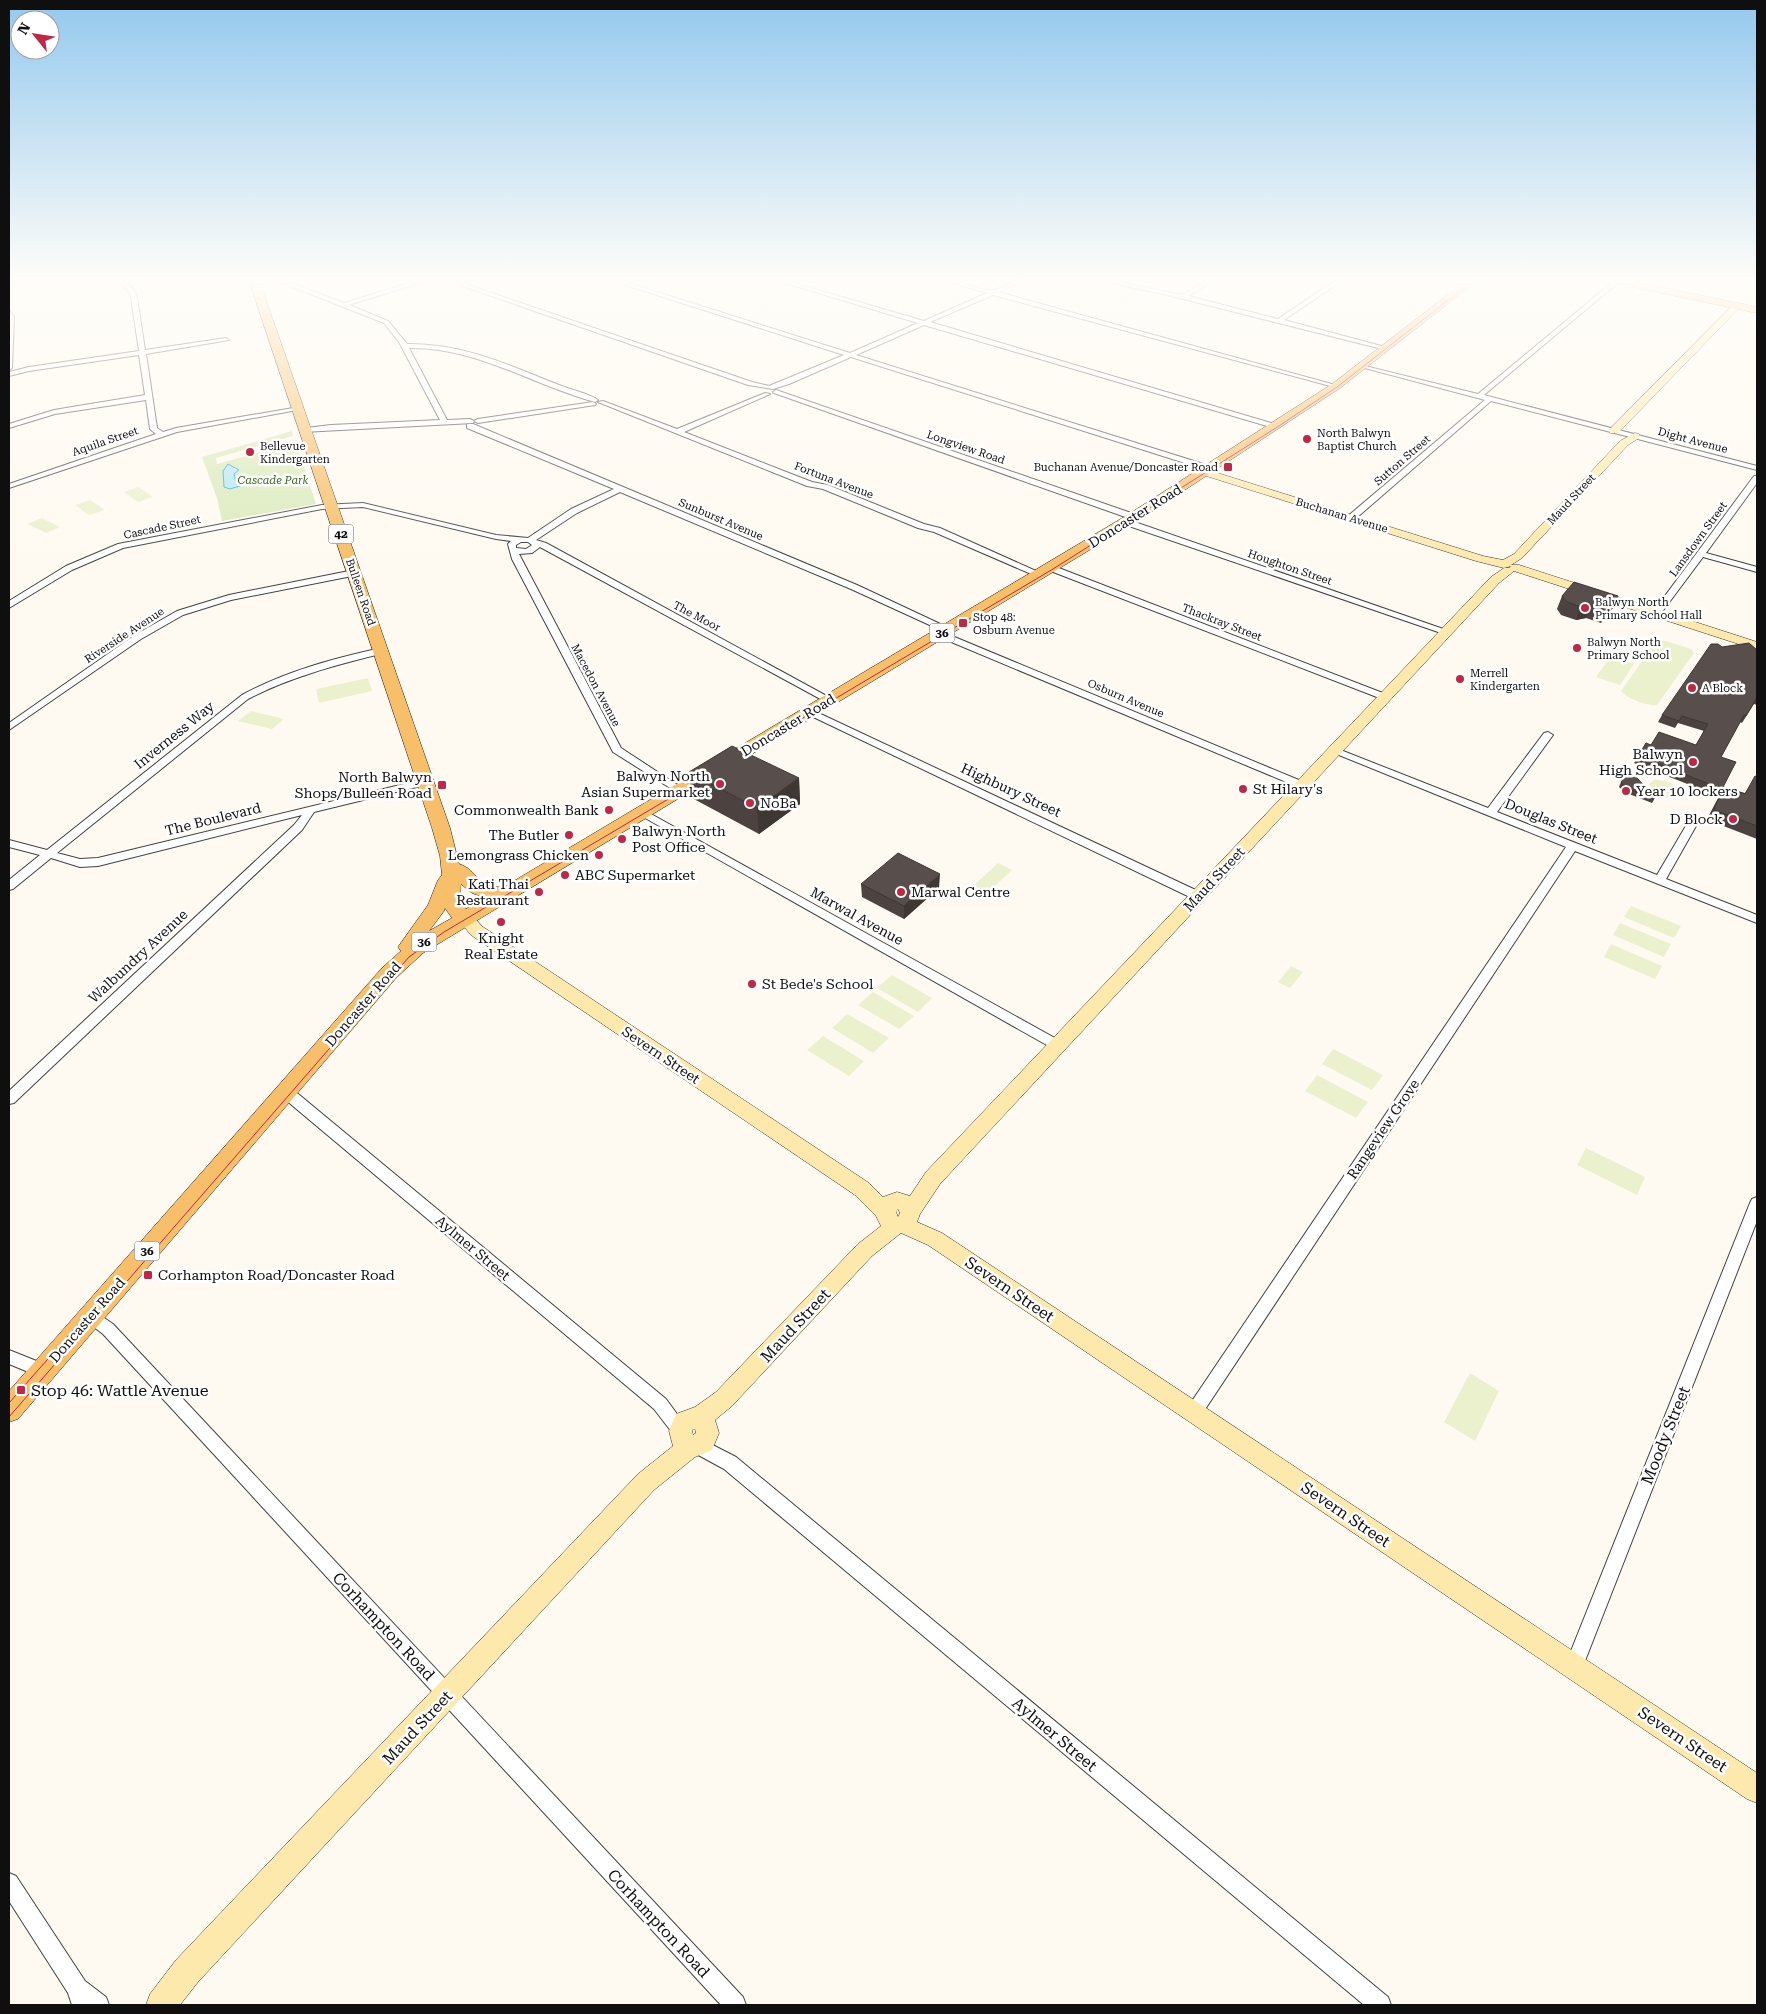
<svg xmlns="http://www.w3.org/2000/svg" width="1766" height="2014" font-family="'Roboto Serif',serif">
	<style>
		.green { fill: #daeabb }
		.pitch { fill: #eaf1cc }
		.water { fill: #b6e8f6; stroke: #3daacd }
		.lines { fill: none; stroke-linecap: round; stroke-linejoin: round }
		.street-casing { stroke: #424242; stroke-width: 2 }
		.secondary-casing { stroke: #313131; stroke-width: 1 }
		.primary-casing { stroke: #202020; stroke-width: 1 }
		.street { fill: #fff; fill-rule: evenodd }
		.secondary { fill: #fee9ad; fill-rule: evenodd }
		.primary { fill: #f7bf69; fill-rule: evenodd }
		.tram { stroke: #bf2746; stroke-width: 1 }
		.wall { fill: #4c4340 }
		.shaded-wall { fill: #3e3734 }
		.building { fill: #584e4b; stroke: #3e3734 }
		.poi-dot { fill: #bf2746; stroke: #fff; stroke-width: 2 }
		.labels { text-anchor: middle; stroke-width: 5; stroke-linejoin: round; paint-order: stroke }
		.far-poi-label { font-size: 11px; fill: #0f0f0f; stroke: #fff; text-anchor: start }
		.far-street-label { font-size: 11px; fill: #0f0f0f; stroke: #fff }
		.far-park-label { font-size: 11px; font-style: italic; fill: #39671f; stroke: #fff }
		.shield { fill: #fff; stroke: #575757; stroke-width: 1 }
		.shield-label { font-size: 12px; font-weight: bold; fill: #0f0f0f }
		.street-label { font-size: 14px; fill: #0f0f0f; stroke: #fff }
		.poi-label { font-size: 14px; fill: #0f0f0f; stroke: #fff; text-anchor: end }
		.near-street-label { font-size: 16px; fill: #0f0f0f; stroke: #fff }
		.near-poi-label { font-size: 16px; fill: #0f0f0f; stroke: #fff; text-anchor: start }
	</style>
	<rect width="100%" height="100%" fill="#fffaf1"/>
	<path class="green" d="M292 431 293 436 216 458 217 464 296 442 316 504 222 521 217 498 202 457Z"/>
	<path class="pitch" d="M138 487 153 497 138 502 124 492Z
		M90 500 105 510 89 515 75 505Z
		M42 518 60 527 46 533 27 524Z
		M1656 641H1666L1691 649 1694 653 1657 705C1647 706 1627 699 1621 691Z
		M1611 656 1634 664 1620 685 1596 677Z
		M368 678 372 691 319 703 316 689Z
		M251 711 284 719 272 729 238 721Z
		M1654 780C1664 780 1673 782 1679 790L1678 795 1667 798 1653 792 1649 784Z
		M998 863 1012 870 985 895 971 888Z
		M1631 906 1681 926 1674 938 1624 917Z
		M1620 923 1671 944 1664 957 1613 935Z
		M1611 944 1662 966 1655 979 1604 957Z
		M1291 966 1303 972 1290 988 1278 982Z
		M892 975 932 998 918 1012 877 988Z
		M873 992 914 1016 899 1029 858 1005Z
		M847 1014 889 1038 873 1053 832 1028Z
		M823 1036 864 1061 849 1076 807 1050Z
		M1333 1049 1383 1075 1372 1090 1322 1064Z
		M1317 1075 1368 1102 1356 1118 1305 1091Z
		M1586 1148 1645 1177 1637 1195 1577 1165Z
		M1470 1373 1499 1391 1475 1441 1444 1422Z"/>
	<path class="water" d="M228 464 239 470 234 474 236 482 243 485 230 489 224 487 223 471Z"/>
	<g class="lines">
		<defs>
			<path id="street" d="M15 280H25L9 285V281Z
				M117 280H123L134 290 137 297 145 350 226 338 229 340 146 354 157 428 163 432 176 428 299 407 303 409 177 432 9 488V484L156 434 150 429 146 400 55 414 9 428V424L54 410 145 395 139 355 29 371 9 376V372L29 367 139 351 131 297 129 292Z
				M275 280H283L344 303 419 280H428L349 305 388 321 407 344C462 343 509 365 559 385 571 390 588 393 598 400L595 402C532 385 477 347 409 348L447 420 470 419 474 421 473 423 303 432V428H306L331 425 440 420 399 342 384 323Z
				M445 280H454L752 382 769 386 844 355 610 280H619L850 353 918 323 775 280H784L924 321 987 293 943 280C960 280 974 289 990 290 1001 291 1012 280 1024 280L998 292 1339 386 1334 387 993 295 930 322 1281 426 1274 428 924 325 856 355 1213 467 1214 469 1210 471 851 357 789 384 773 389 748 385Z
				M1098 280H1110L1182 295 1208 280H1215L1188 296 1278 319 1336 280H1343L1284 320 1389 348 1386 350 1167 295Z
				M1615 280 1620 281 1484 395 1757 466V470L1491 401 1354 520H1348V516L1485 400 1361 367V365L1478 394Z
				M9 310 14 317 12 368 9 370Z
				M776 390 1137 515 1138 517 1131 519 774 393 773 392Z
				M765 393 770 394 684 432 812 482 828 485 924 524 940 528 1045 575 1038 577 934 532 918 528 823 489 807 486 598 402 603 401 677 429Z
				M593 402 596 404 595 405 478 423 474 421 478 419Z
				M467 424H473L857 585 953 630 951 632H945L851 589 620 492 577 513 536 540 546 543 834 700 832 702H826L540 547 532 553 519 554 621 748 682 788 683 790 678 793 613 752 512 559 508 544 511 541 496 539 363 507 322 509 123 548 72 570 9 608V601L66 566 118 544 322 505 363 503 496 535 528 538 571 509 614 489 467 428ZM521 542H528L532 545 526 549 516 548V545Z
				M1754 476H1757V483L1706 553 1757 567V572L1703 557 1659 616H1653V612Z
				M1123 520H1129L1452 632 1447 635 1444 634 1123 524Z
				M1051 565 1388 695 1390 697 1388 699H1382L1048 570V566Z
				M354 570 358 573 357 575 231 600 183 615 141 639 9 730V723L135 635 177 611 229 595Z
				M940 631 1306 783 1307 785 1306 787H1298L937 636 935 634Z
				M381 648 384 649V653C337 665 292 676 248 699L57 853 80 859 98 858 425 779 429 780 430 782 429 784 314 812 302 830 14 1103 9 1104V1091L294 825 302 815 98 866 80 867 51 858 13 889 9 890V880L40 855 9 847V840L47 850 242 695C286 671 332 659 381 648Z
				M810 709 1202 893 1204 896 1198 900 1194 899 807 714 805 712Z
				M1548 732 1553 735 1497 812 1657 875 1687 824H1695L1696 826 1666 879 1757 915V923L1575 851 1200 1417 1194 1420 1188 1417 1186 1412 1188 1407 1566 847 1329 751 1334 748 1338 749 1488 808 1544 733Z
				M642 809 1062 1042 1063 1045 1062 1048H1052L638 814 637 812 638 810Z
				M286 1087 291 1088 666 1399 688 1429 686 1435 680 1437 674 1435 654 1409 281 1096 279 1092 281 1088Z
				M1757 1197V1221L1583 1666 1581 1673 1574 1675 1567 1673 1565 1666 1750 1203 1752 1199Z
				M91 1309 113 1324 743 1997 746 2005H721L103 1334 86 1321 83 1316 86 1311Z
				M9 1350 49 1366 51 1371 49 1376 43 1378 9 1364Z
				M697 1437 736 1457 1388 1997 1391 2005H1364L724 1469 691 1451 689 1445 691 1439Z
				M9 1873 16 1876 85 1981 106 1997 109 2005H72L68 1993 9 1901Z"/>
			<path id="secondary" d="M1734 304 1741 306 1618 433H1610V429Z
				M1635 433 1639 434V438L1628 445 1522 558 1511 565H1519L1757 642V650L1514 571 1499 583 940 1184 920 1214 917 1222 942 1233 1757 1773V1803L1747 1799 928 1245 901 1233 872 1256 732 1406 715 1420 719 1433 712 1450 695 1457 654 1490 198 1982 180 2005H146L150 1994 176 1960 638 1474 673 1446 669 1431 676 1414 695 1407 716 1392 858 1244 881 1226 876 1216 855 1195 471 935 456 917 458 913C470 910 475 919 483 927L869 1183 883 1197 897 1192 910 1196 926 1172 1491 577 1504 568H1509L1511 566 1504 568 1476 561 1200 474 1199 472 1200 470H1208L1483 556 1503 560 1514 554 1620 441ZM898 1209 900 1213 898 1217 896 1212ZM695 1429 696 1433 693 1435 692 1430Z"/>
			<path id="primary" d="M249 280H259L450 828 459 864C479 870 475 889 504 887L1129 514 1332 384 1463 283 1469 280H1482L1469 287 1340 388 1139 520 423 953 396 978 18 1419 9 1422V1391L382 968 401 951 398 947 428 905 438 880 442 875 440 856 432 828ZM461 884 472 893 485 898 466 909 460 901ZM445 908 452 918 429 931 444 911Z
				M1608 280H1626L1757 307V313L1613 283Z"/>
		</defs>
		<use href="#street" class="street-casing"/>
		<use href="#secondary" class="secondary-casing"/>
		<use href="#primary" class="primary-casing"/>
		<use href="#street" class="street"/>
		<use href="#secondary" class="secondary"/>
		<use href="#primary" class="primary"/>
		<path class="tram" d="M734 759 1053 569 1279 426 1337 387 1474 280
			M9 1403 85 1317
			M9 1417 409 957 444 932 702 779"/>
	</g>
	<path class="wall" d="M1562 596H1618L1613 608 1601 623 1586 618 1576 620 1561 615 1557 609Z
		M1722 647 1757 650V705L1754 704 1742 723 1740 722 1721 757 1722 789 1718 796 1634 763 1638 756 1651 745H1696L1704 731 1678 723 1675 728 1658 722 1662 715Z
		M689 772 799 778 800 804 759 834 692 798Z
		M1757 777V839L1708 820V817L1724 787 1745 793Z
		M1621 782 1655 798 1652 803 1624 792 1619 787Z
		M861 884 939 888 904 919 862 897Z"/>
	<path class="shaded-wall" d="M1618 596 1613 608 1601 623 1606 611Z
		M1591 605 1586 618 1576 620 1581 607Z
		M799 778 800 804 759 834 757 808Z
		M940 874 939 888 904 919V906Z"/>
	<path class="building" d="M1574 582 1618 596 1606 611 1591 605 1581 607 1567 602 1562 596Z
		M1749 643 1757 650V697L1746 716 1744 715 1721 757 1736 762 1722 789 1638 756 1646 743 1651 745 1659 732 1696 745 1708 724 1682 716 1679 721 1662 715 1711 644H1718L1722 647Z
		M732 746 799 778 757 808 689 772Z
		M1630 770 1655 798 1626 788 1621 782Z
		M1755 776 1757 777V826L1714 810 1715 806 1724 787 1745 794Z
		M898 853 940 874 904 906 861 884Z"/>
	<linearGradient id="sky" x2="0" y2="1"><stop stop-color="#94c9ee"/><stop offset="0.5" stop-color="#fffdf9"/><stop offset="1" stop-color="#fffdf9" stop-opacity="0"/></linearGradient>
	<rect width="1766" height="562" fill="url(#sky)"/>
	<g class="poi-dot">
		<circle cx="1307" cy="439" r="5"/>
		<circle cx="250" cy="452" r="5"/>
		<rect x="1223" y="462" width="10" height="10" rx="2.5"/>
		<circle cx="1585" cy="608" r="5"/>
		<rect x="958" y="618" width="10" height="10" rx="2.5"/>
		<circle cx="1577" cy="648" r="5"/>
		<circle cx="1460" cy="679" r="5"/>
		<circle cx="1692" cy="688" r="5"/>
		<circle cx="1693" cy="762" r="5"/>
		<circle cx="720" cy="784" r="5"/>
		<rect x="437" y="780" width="10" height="10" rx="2.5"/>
		<circle cx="1243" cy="789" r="5"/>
		<circle cx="1626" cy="791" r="5"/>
		<circle cx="750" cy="803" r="5"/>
		<circle cx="609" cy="810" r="5"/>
		<circle cx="1733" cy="819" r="5"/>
		<circle cx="569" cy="835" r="5"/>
		<circle cx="622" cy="839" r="5"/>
		<circle cx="599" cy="855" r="5"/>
		<circle cx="565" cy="875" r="5"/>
		<circle cx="539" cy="892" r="5"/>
		<circle cx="901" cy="892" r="5"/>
		<circle cx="501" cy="922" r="5"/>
		<circle cx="752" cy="984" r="5"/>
		<rect x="143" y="1270" width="10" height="10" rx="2.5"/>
		<rect x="16" y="1385" width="10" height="10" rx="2.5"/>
	</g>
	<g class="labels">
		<g class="far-poi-label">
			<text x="1317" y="437">North Balwyn<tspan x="1317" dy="13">Baptist Church</tspan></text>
			<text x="260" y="450">Bellevue<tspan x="260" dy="13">Kindergarten</tspan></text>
			<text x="1218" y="471" text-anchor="end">Buchanan Avenue/Doncaster Road</text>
			<text x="1595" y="606">Balwyn North<tspan x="1595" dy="13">Primary School Hall</tspan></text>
			<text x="973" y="621">Stop 48:<tspan x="973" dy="13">Osburn Avenue</tspan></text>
			<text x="1587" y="646">Balwyn North<tspan x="1587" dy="13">Primary School</tspan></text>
			<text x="1470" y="677">Merrell<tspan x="1470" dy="13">Kindergarten</tspan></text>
			<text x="1702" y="692">A Block</text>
		</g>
		<g class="far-street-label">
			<text transform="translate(1693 440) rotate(15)" y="4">Dight Avenue</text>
			<text transform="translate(105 441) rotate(-19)" y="4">Aquila Street</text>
			<text transform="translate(966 447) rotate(19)" y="4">Longview Road</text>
			<text transform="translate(1402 460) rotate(-41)" y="4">Sutton Street</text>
			<text transform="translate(834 480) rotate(21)" y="4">Fortuna Avenue</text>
			<text transform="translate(1571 499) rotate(-47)" y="4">Maud Street</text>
			<text transform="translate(1342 515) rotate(17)" y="4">Buchanan Avenue</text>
			<text transform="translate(721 519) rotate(23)" y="4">Sunburst Avenue</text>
			<text transform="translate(162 527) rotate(-12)" y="4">Cascade Street</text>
			<text transform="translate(1698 539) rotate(-54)" y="4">Lansdown Street</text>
			<text transform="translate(1290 567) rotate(19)" y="4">Houghton Street</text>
			<text transform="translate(361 592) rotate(71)" y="4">Bulleen Road</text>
			<text transform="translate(697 616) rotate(28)" y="4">The Moor</text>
			<text transform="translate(1222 622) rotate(21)" y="4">Thackray Street</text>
			<text transform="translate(124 635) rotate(-33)" y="4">Riverside Avenue</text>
			<text transform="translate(596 685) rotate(62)" y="4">Macedon Avenue</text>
			<text transform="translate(1126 698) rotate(23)" y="4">Osburn Avenue</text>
		</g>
		<g class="far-park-label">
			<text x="273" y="484">Cascade Park</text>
		</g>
		<g class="shield">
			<rect x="328.5" y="524.5" width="25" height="19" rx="4"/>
			<rect x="929.5" y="623.5" width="25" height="19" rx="4"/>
			<rect x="411.5" y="932.5" width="25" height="19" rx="4"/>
			<rect x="134.5" y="1241.5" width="25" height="19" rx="4"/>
		</g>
		<g class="shield-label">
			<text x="341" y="538">42</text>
			<text x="942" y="637">36</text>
			<text x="424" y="946">36</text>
			<text x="147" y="1255">36</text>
		</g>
		<g class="street-label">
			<text transform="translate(1135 516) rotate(-32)" y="5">Doncaster Road</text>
			<text transform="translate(788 725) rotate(-31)" y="5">Doncaster Road</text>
			<text transform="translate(174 735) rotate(-39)" y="5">Inverness Way</text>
			<text transform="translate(1011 790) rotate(25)" y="5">Highbury Street</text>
			<text transform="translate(213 819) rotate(-14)" y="5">The Boulevard</text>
			<text transform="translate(1551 821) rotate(22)" y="5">Douglas Street</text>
			<text transform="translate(1214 879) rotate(-47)" y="5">Maud Street</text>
			<text transform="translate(857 916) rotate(29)" y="5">Marwal Avenue</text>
			<text transform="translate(138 956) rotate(-43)" y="5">Walbundry Avenue</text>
			<text transform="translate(363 1004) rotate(-49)" y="5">Doncaster Road</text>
			<text transform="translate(661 1055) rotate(34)" y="5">Severn Street</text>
			<text transform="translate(1383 1129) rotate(-56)" y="5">Rangeview Grove</text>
			<text transform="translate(473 1248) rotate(40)" y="5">Aylmer Street</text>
			<text transform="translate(87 1320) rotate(-49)" y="5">Doncaster Road</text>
		</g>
		<g class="poi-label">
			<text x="1683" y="759">Balwyn<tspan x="1683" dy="16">High School</tspan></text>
			<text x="710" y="781">Balwyn North<tspan x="710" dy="16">Asian Supermarket</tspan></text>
			<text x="432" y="782">North Balwyn<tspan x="432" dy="16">Shops/Bulleen Road</tspan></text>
			<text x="1253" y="794" text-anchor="start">St Hilary's</text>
			<text x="1636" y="796" text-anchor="start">Year 10 lockers</text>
			<text x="760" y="808" text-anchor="start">NoBa</text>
			<text x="599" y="815">Commonwealth Bank</text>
			<text x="1723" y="824">D Block</text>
			<text x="632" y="836" text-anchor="start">Balwyn North<tspan x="632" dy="16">Post Office</tspan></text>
			<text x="559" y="840">The Butler</text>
			<text x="589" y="860">Lemongrass Chicken</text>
			<text x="575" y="880" text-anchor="start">ABC Supermarket</text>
			<text x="529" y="889">Kati Thai<tspan x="529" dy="16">Restaurant</tspan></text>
			<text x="911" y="897" text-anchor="start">Marwal Centre</text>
			<text x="501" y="943" text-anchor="middle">Knight<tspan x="501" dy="16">Real Estate</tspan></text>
			<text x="762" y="989" text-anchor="start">St Bede's School</text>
			<text x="158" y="1280" text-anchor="start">Corhampton Road/Doncaster Road</text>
		</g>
		<g class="near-street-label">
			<text transform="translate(1010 1289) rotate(34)" y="6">Severn Street</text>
			<text transform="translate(795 1325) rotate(-47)" y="6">Maud Street</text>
			<text transform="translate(1665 1435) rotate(-68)" y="6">Moody Street</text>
			<text transform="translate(1346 1514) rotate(34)" y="6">Severn Street</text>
			<text transform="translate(384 1626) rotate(47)" y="6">Corhampton Road</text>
			<text transform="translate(417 1727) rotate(-47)" y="6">Maud Street</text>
			<text transform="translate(1055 1734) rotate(40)" y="6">Aylmer Street</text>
			<text transform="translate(1683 1739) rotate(34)" y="6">Severn Street</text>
			<text transform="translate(659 1923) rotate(47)" y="6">Corhampton Road</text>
		</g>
		<g class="near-poi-label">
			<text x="31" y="1396">Stop 46: Wattle Avenue</text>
		</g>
	</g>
	<rect width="1766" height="2014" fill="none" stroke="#0f0f0f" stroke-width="20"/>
	<g transform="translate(35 35) rotate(300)"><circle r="24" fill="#ffffff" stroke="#9f9f9f"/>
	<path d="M0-4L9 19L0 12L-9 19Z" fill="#bf2746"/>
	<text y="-8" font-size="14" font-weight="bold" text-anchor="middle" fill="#0f0f0f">N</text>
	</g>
</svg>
